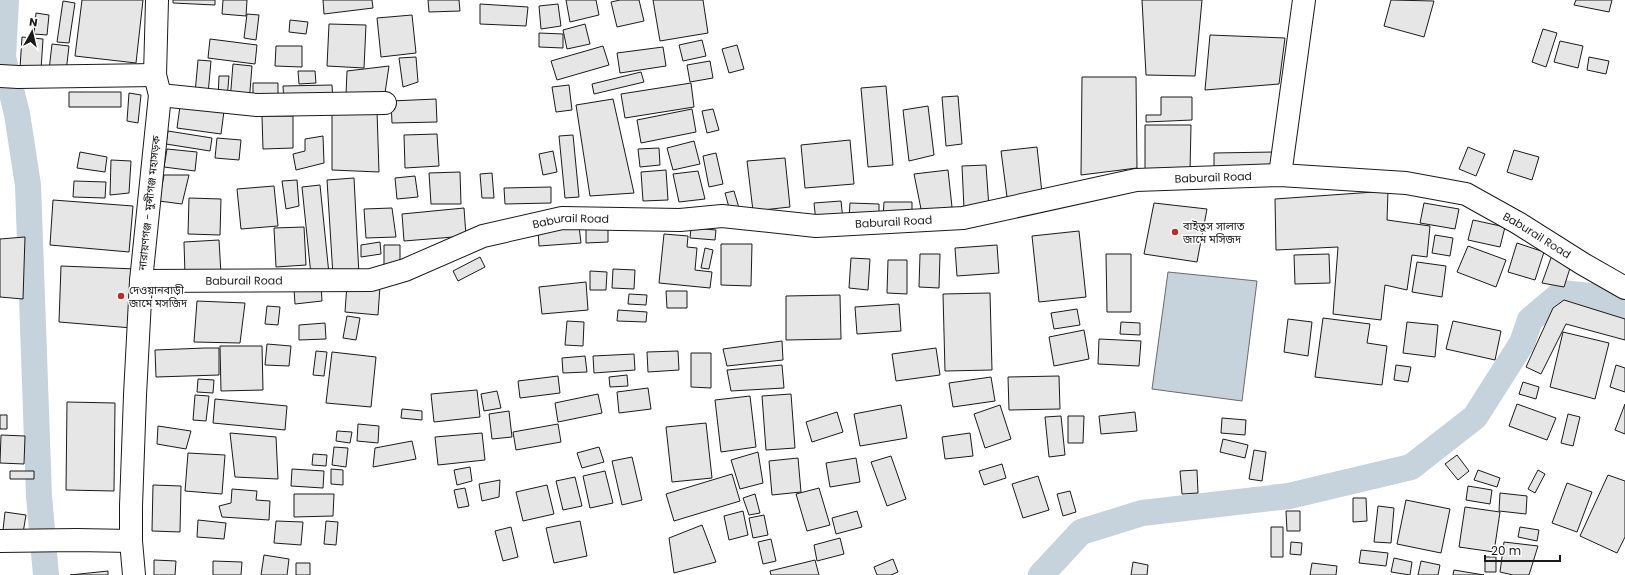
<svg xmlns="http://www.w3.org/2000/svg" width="1625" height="575" font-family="Poppins,'Noto Sans Bengali',sans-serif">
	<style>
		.water { fill: #c6d2dc; stroke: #6a6a6a }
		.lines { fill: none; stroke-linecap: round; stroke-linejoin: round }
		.canal { stroke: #c6d2dc; stroke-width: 26 }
		.building { fill: #e6e6e6; stroke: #1a1a1a }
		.minor-casing { stroke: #1a1a1a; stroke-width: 24 }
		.major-casing { stroke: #1a1a1a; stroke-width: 24 }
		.minor { stroke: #fff; stroke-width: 22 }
		.major { stroke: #fff; stroke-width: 22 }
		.poi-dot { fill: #c62828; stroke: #fff; stroke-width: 1.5 }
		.labels { text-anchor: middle; stroke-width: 3; stroke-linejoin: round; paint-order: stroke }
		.street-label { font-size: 11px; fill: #1a1a1a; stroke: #fff }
		.poi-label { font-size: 11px; fill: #1a1a1a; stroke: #fff; text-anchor: start }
	</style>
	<rect width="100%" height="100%" fill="#fff"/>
	<path class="water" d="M1168 272 1257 281 1242 401 1152 389Z"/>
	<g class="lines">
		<path class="canal" d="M6 0 3 57 17 114 28 185 39 496 46 575
			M1041 575 1081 532 1142 513 1289 496 1411 467 1475 417 1522 343 1530 320 1562 293 1599 297 1625 309"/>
	</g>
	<path class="building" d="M82 0H143L136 63 75 56Z
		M173 0H215V5L173 3Z
		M223 0H247L246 16 222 14Z
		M323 0H372L373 8 324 14Z
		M428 0H459L460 11 429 12Z
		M566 0H596L599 15 570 22Z
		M620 0H639L644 21 617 27 611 2Z
		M653 0H703L708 33 660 41Z
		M1142 0H1202L1195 76 1146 75Z
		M1391 0 1434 1 1424 37 1384 26Z
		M1576 0H1612L1609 12 1574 5Z
		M63 1 75 3 69 43 57 42Z
		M480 4 528 7 526 26 480 24Z
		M558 4 561 26 541 29 539 6Z
		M36 13 49 15 47 35 34 34Z
		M247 14 259 15 256 40 244 38Z
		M412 15 416 53 381 57 377 18Z
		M290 20 308 22 306 34 289 32Z
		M329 24 366 25 364 68 327 66Z
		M585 24 590 44 567 49 563 30Z
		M1543 29 1557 33 1546 67 1532 62Z
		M539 33 563 34V48L539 47Z
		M1210 35 1285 38 1279 84 1205 90Z
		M22 37 43 39 41 70 20 68Z
		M210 39 257 45 255 64 208 58Z
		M702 40 706 56 683 61 679 45Z
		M1560 41 1583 46 1578 68 1554 62Z
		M52 44 69 46 66 72 49 70Z
		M737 45 744 69 729 73 722 49Z
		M276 46H302V67L275 66Z
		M603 46 609 65 557 80 551 61Z
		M663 47 666 66 620 73 617 53Z
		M416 57 418 82 403 87 399 58Z
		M1589 57 1609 61 1606 74 1587 70Z
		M198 60 211 61 208 94 195 93Z
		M710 61 713 78 690 82 687 65Z
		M233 64 252 66 249 103 230 101Z
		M389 66 385 93 346 95 347 71Z
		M298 71H315L316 83 299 84Z
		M641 72 644 82 594 94 592 84Z
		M219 76H229L227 99 218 98Z
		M1082 77H1136L1137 168 1081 175Z
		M253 83H278V99H253Z
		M691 83 694 107 625 118 621 94Z
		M332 85 333 102 284 103 283 86Z
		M569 85 572 110 556 112 552 87Z
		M886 86 893 165 868 167 861 88Z
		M69 92H121V107H69Z
		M129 93 141 95 138 123 127 121Z
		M958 96 962 144 946 146 942 97Z
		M1161 97H1192V120L1146 122V115H1161Z
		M436 99 437 122 392 123 391 101Z
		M613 99 634 193 590 196 576 105Z
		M180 106 224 111 221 134 177 128Z
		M928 106 934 155 909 161 903 110Z
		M692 109 696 132 641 143 637 120Z
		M713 109 719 130 707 133 702 111Z
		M377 111 379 172 332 170V112Z
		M262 116H293V148L263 149Z
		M1145 125H1191L1190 171 1145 170Z
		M168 131 212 138 210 151 166 144Z
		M437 134 439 166 405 168 404 135Z
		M573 135 579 197 565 198 559 136Z
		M323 136 324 163 296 170 293 154 305 151V139Z
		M217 138 241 140 239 160 215 158Z
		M850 140 854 184 805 188 801 145Z
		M694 141 700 164 673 170 667 148Z
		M1037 147 1042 193 1007 197 1001 151Z
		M1468 147 1485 154 1476 176 1459 169Z
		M659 148 660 165 640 167 638 149Z
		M167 149 197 152 195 171 164 167Z
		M1514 150 1539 157 1532 180 1507 172Z
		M553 151 557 172 543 175 539 154Z
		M80 152 107 157 105 172 77 168Z
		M1274 152V168L1214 169V153Z
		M716 153 723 184 709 187 703 156Z
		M785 158 790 207 753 211 747 161Z
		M111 160 131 161 129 193 110 195Z
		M986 165 989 208 964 209 962 166Z
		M666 170 668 200 643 201 641 172Z
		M948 170 952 207 922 214 914 174Z
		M698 171 705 199 679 202 673 174Z
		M460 172 461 204H431L429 173Z
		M492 173 494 198H482L480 174Z
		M164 175H189L182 204 159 201Z
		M415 176 418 197 397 199 395 178Z
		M354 178 359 275 333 276 327 180Z
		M297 180 299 206 286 209 282 181Z
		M74 181 106 182 105 198 73 197Z
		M320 185 329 274 311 275 302 187Z
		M274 186 278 226 241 229 237 189Z
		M551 187V203L505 204 504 188Z
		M734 191 739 208 730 211 725 193Z
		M1388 191 1387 220 1430 226 1427 257 1412 255 1407 290 1385 285 1381 320 1333 314 1338 247 1276 250 1275 199Z
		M189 198 221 199 220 235 188 234Z
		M53 200 133 206 129 252 50 245Z
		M841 201 843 220 816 222 814 203Z
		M884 202H912V217H883Z
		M850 203 879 204V219L849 218Z
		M1154 203 1207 209 1197 262 1144 254Z
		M1424 203 1459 209 1455 229 1420 223Z
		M392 208 396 237 366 238 364 209Z
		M464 208 466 236 404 241 402 214Z
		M1473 220 1505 227 1500 247 1468 240Z
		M579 226 581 243 539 246 538 230Z
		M586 226H608V242L586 243Z
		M304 227 306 265 276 267 274 228Z
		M691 228 716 230 715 240 690 238Z
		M1079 231 1086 297 1039 302 1032 236Z
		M664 234 688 236 687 247 697 248 695 270 712 272 710 288 659 283Z
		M1435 235 1453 238 1450 256 1432 253Z
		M25 237 23 299 0 297V239Z
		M219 240 221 274 185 275 184 242Z
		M380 242 381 254 361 257V245Z
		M1517 243 1544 252 1535 280 1508 272Z
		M721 244H752L751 286 721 285Z
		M384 245H400V264L384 265Z
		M997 245 999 273 957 276 955 248Z
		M1468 246 1506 260 1496 287 1457 272Z
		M705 248 713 250 709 269 701 268Z
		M920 254H940L939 288 919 287Z
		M1106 254H1131V312H1107Z
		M1329 254 1330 283 1295 284 1294 255Z
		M1552 255 1571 265 1564 287 1542 283Z
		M480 257 485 267 458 281 453 271Z
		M851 258 870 259 868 290 849 288Z
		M888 260H907V294L887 293Z
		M1417 262 1446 266 1442 297 1412 292Z
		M61 266 136 269 132 328 59 322Z
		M613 269 635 270 634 289 612 288Z
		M590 271 607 272 606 290H590Z
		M586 282 588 310 542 314 539 287Z
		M347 284 380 286 378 315 345 312Z
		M321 286 322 301 295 304 294 289Z
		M666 291H687V308H667Z
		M990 293 992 370 945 371 943 294Z
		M629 294 647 295 646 305 628 304Z
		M840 295 841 339 786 340V296Z
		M1564 300 1625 319V340L1566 324 1541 374 1526 367 1553 308Z
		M197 301 245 303 240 343 194 342Z
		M899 304 901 331 857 334 855 307Z
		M267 306 280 307 278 325 265 324Z
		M1077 309 1080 325 1054 329 1051 313Z
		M618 310 647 312 646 322 617 321Z
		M347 316 360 318 356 340 343 338Z
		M1323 318 1370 324 1367 343 1387 346 1382 385 1315 377Z
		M1288 319 1312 322 1308 356 1284 352Z
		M567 321 584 322 583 346 565 345Z
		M1453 321 1501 331 1495 360 1446 349Z
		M1121 322 1140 323V335L1120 334Z
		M1407 322 1438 325 1435 357 1403 353Z
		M325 323 326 339 299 340V325Z
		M1084 330 1089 359 1054 366 1049 337Z
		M1563 332 1609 343 1595 399 1550 387Z
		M1099 339 1141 341 1139 366 1098 364Z
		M782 341 783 360 727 366 723 349Z
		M267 344 291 346 289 366 265 365Z
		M220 346H262L263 390 221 391Z
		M205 348H219V375L156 377 155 350Z
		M936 348 940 375 896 381 892 354Z
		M316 351 327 352 324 376 313 375Z
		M678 351 679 370 648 372 647 352Z
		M332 352 376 357 371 407 326 403Z
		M691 353H711V388L691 387Z
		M634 354 635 370 594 373 593 356Z
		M585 356 587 372 563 373 562 358Z
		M782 365 784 388 731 391 727 370Z
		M1396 365 1411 367 1408 382 1394 380Z
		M1616 365 1625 368V392L1610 387Z
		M627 375 628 386 610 387 609 377Z
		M558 376 560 393 520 398 518 381Z
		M1059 376 1060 409 1009 410 1008 377Z
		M991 377 995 401 953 407 949 383Z
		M198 379 214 380 213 393 197 392Z
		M1523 382 1539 387 1536 399 1519 394Z
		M648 388 651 409 619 413 617 392Z
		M477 390 480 417 434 422 431 394Z
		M497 391 501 408 484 411 481 394Z
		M598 394 602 413 558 422 555 403Z
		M791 394 795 448 766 450 762 396Z
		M195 395 209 396 206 421 193 420Z
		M750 396 756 447 721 452 715 400Z
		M215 399 287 406 285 430 213 423Z
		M67 402 115 403 114 491 66 490Z
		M1517 404 1556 418 1547 440 1509 426Z
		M1625 404V434L1615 430Z
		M901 405 907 438 860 446 854 414Z
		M1000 405 1011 439 985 448 974 414Z
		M402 409 422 411V420L401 418Z
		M509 411 512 437 492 439 489 414Z
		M837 412 843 432 812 442 806 422Z
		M1135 412 1137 431 1101 434 1099 416Z
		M1568 414 1580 417 1573 446 1561 443Z
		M0 415H7V429H0Z
		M1061 416 1065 455 1049 457 1045 417Z
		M1068 416H1084L1083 443H1068Z
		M1222 418 1246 420 1245 435 1221 433Z
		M706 423 712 478 672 482 666 427Z
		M358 424 379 426 378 443 357 441Z
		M558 424 561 442 516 450 513 432Z
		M158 426 191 431 186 449 157 444Z
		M337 431 352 432 350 443 336 441Z
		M230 433 276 437 278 479 235 477Z
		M482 433 485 460 438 465 435 437Z
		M970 433 973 456 945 459 942 437Z
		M1 435 25 436 24 464 0 463Z
		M1223 439 1248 445 1245 458 1220 452Z
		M412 441 416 459 373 467 375 448Z
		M334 447 348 448 346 467 332 465Z
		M599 447 604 462 582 468 577 453Z
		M1254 450 1266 452 1262 481 1249 479Z
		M758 452 763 483 740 489 731 460Z
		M188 453 225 455 222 494 185 491Z
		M313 454 327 455 326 466 312 465Z
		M1457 455 1469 471 1458 480 1445 464Z
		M891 456 906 499 887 506 871 462Z
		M632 457 642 500 622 505 612 461Z
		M798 458 801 492 772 495 769 461Z
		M856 458 860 482 830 487 826 463Z
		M1002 464 1006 478 984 485 979 471Z
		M470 467 472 481 457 485 454 470Z
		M292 469 324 471 323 488 291 486Z
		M331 469 343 470V485L331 484Z
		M1197 470 1198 493 1182 494 1180 471Z
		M1478 470 1500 478 1497 487 1474 480Z
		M1538 470 1545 474 1535 493 1528 489Z
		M10 471H34V479H10Z
		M605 471 613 503 590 508 583 476Z
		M732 474 740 501 674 521 666 494Z
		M1608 475 1625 481V537L1617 553 1580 536Z
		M1038 476 1049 510 1023 518 1012 484Z
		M575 477 582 506 563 510 556 481Z
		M500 480 499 497 482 501 479 484Z
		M1567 483 1592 492 1577 532 1552 523Z
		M153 485 181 486 180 532 152 531Z
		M547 485 554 514 523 521 516 492Z
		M1468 486 1492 490 1490 504 1466 500Z
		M465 488 469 506 458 508 454 490Z
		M819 488 830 525 807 531 796 494Z
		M232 489 257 491 256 500 270 501 269 520 222 517 219 506 231 503Z
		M1070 491 1076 512 1063 516 1057 494Z
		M1500 493 1527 496 1526 514 1499 511Z
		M294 494H334L333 516 294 517Z
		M755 494 760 513 749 515 743 498Z
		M1353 498H1366L1367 521 1353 522Z
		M1406 500 1450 509 1441 553 1397 544Z
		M1378 506 1394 508 1391 543 1374 542Z
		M1465 507 1500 512 1494 552 1459 547Z
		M743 511 748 535 729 540 724 516Z
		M857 511 862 527 836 534 832 518Z
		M1286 511H1300V531H1287Z
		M5 512 26 515 23 533 3 530Z
		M764 515 768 535 753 538 749 518Z
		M198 520 226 523 224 539 197 537Z
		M276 521 303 522 301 545 274 543Z
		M326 521 338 522 336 545 324 544Z
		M580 521 587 556 554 563 546 528Z
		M702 525 716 562 674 573 669 538Z
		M511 527 518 557 503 561 495 531Z
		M1271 527H1283V557H1271Z
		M1520 527 1539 530 1537 541 1518 537Z
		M840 538 844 554 817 561 814 545Z
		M771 539 776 561 763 564 758 542Z
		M1291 542 1302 543 1301 555 1290 554Z
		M1504 542 1538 546 1529 575H1513L1500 572Z
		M1361 550 1388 553 1386 566 1359 563Z
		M264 555 289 559 287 575H261Z
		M1485 557H1496V572H1485Z
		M1394 558 1412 562 1410 575 1391 572Z
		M893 559 898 572 891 575H877L874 567Z
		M154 560 176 561 175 575H154Z
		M815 560 819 575H771L770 571Z
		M213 561 242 562 241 575H213Z
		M1421 561 1440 565 1438 575H1418Z
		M1133 562 1148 565 1147 575H1131Z
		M296 563H310V575H296Z
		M1312 563 1337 566 1336 575H1310Z
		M1454 570 1484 575H1453Z
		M108 571V575H70Z"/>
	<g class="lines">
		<defs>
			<g id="minor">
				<path d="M0 76 18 77 155 75"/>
				<path d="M160 95 257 105 385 103"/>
				<path d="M1280 175 1304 0"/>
				<path id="s1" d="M141 281 371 280 405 270 483 236 562 218 680 220 722 216 816 226 963 218 1136 180 1280 175 1406 183 1466 194 1518 223 1583 264 1625 288"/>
				<path d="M0 541 77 540 131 541"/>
			</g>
			<path id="major" d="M134 575 131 541V506L135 395 141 281 160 95 155 75 157 0"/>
		</defs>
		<use href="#minor" class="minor-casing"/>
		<use href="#major" class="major-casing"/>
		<use href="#minor" class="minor"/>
		<use href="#major" class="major"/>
	</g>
	<g class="poi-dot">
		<circle cx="1175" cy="232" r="4"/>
		<circle cx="121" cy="296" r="4"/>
	</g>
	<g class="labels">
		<g class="street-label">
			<text dy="4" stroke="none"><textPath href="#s1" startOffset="1088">Baburail Road</textPath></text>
			<text transform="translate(149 203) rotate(-84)" y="4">নারায়ণগঞ্জ - মুন্সীগঞ্জ মহাসড়ক</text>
			<text dy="4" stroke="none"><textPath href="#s1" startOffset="764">Baburail Road</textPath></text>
			<text dy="4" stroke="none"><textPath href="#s1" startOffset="440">Baburail Road</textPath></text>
			<text dy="4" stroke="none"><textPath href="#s1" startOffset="1424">Baburail Road</textPath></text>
			<text dy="4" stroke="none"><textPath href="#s1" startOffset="103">Baburail Road</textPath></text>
		</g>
		<g class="poi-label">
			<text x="1183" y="230">বাইতুস সালাত<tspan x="1183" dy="13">জামে মসিজদ</tspan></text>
			<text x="129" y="294">দেওয়ানবাড়ী<tspan x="129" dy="13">জামে মসজিদ</tspan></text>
		</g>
	</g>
	<g transform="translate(32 32) rotate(8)" stroke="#ffffff" stroke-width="3" paint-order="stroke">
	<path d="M0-3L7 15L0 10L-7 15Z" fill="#1a1a1a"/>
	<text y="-6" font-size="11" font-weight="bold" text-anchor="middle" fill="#1a1a1a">N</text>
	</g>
	<path d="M1485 555v6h75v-6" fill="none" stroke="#1a1a1a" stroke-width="2"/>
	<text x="1491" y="555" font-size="12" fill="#1a1a1a" stroke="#ffffff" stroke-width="3" paint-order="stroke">20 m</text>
</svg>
